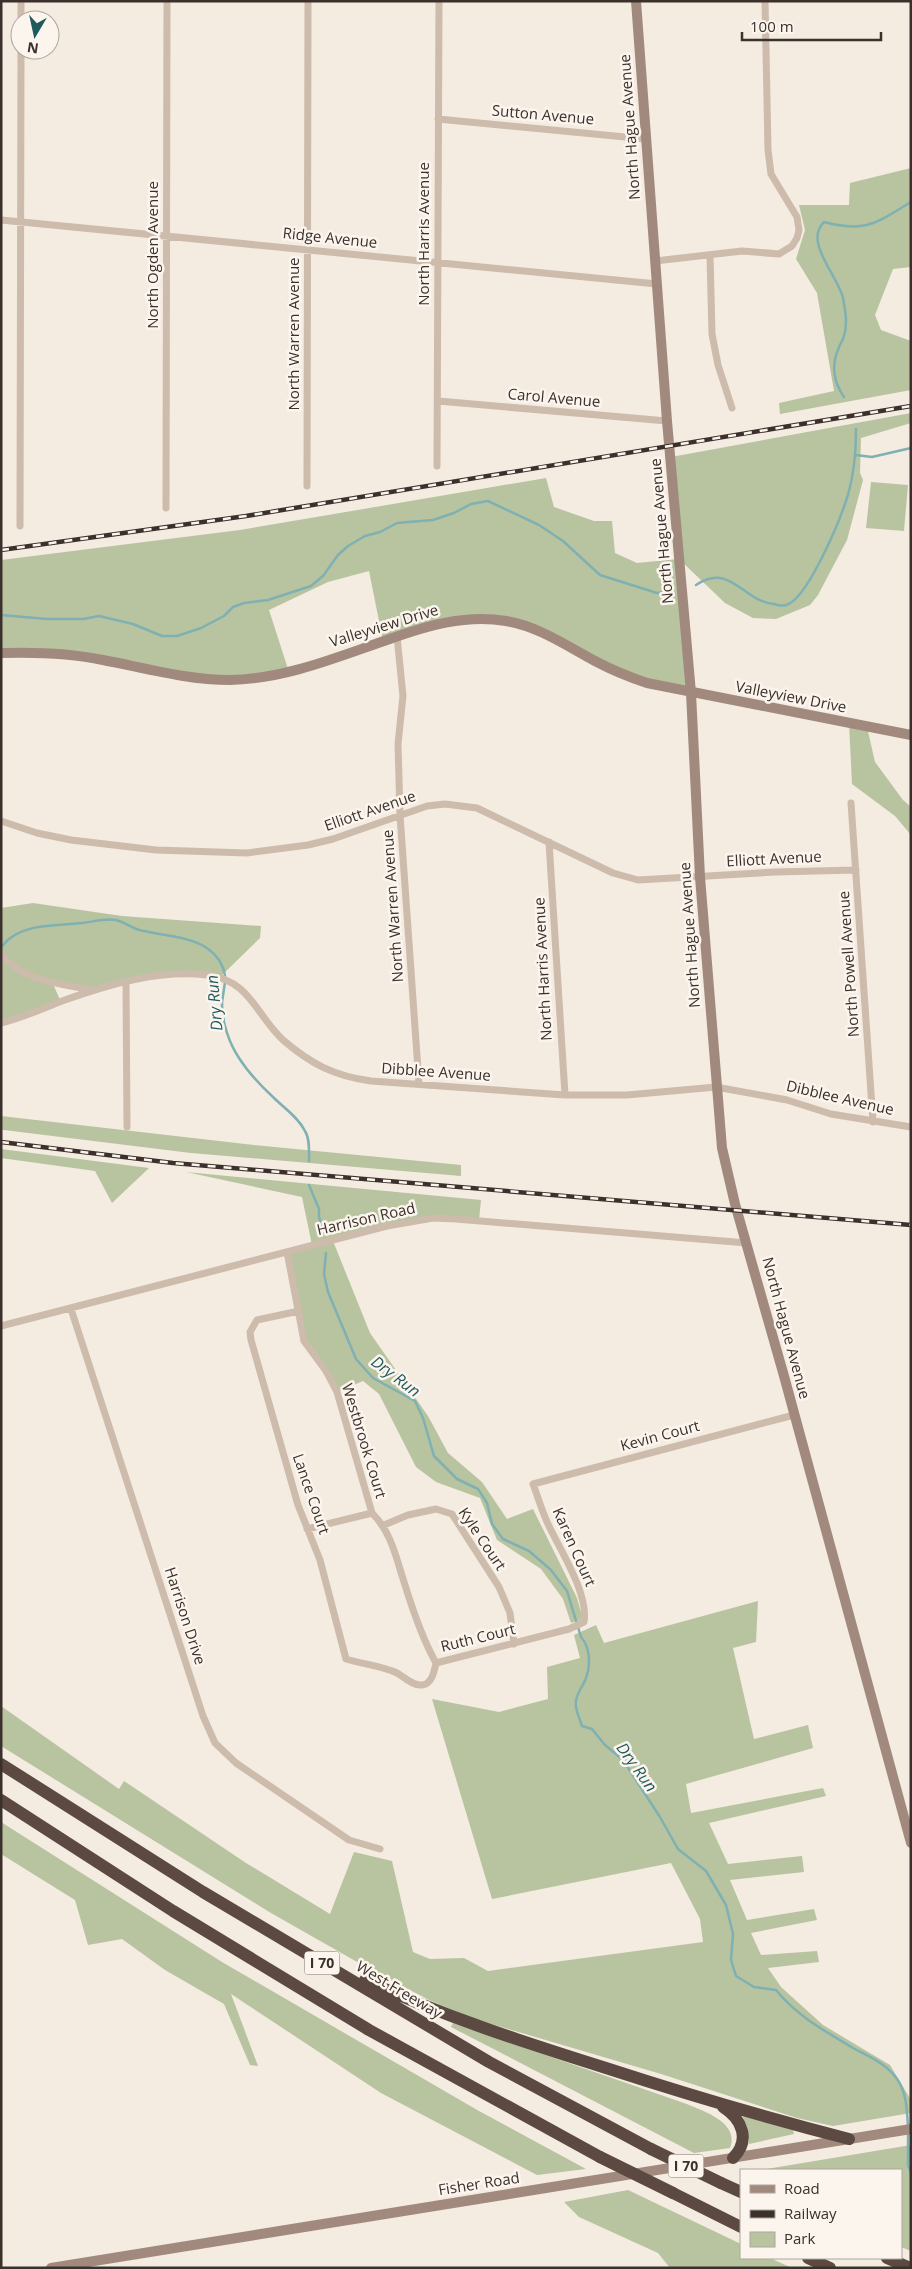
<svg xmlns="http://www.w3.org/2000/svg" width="912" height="2269" font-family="'Open Sans',sans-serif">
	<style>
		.green { fill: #b8c4a0 }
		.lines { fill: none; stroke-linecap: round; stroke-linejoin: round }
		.stream { stroke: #7fb0b2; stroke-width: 2.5 }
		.street { stroke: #cdbbac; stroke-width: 7 }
		.secondary { stroke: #a18a7d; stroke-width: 10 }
		.highway { stroke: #5c4a42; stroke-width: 12 }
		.rail-casing { stroke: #3b302b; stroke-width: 4.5 }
		.rail { stroke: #fbf5ee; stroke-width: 2.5; stroke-dasharray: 8; stroke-linecap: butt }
		.highway-bridge { stroke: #5c4a42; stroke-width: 12 }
		.labels { text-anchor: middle; stroke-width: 5; stroke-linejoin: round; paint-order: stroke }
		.shield { fill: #fbf5ee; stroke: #756b66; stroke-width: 1 }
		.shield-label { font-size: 14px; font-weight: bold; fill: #3b302b }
		.street-label { font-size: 15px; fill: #3b302b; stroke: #fbf5ee }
		.water-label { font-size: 16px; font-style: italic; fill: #1f5a5e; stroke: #fbf5ee }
	</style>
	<rect width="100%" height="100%" fill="#f4ebe1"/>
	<path class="green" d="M911 168V267L893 269 875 315 881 330 911 341V390L780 414 779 403 834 391 817 293 796 259 805 230 799 205H849L850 183Z
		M911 413V423L861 438 860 473 863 480 847 540 818 595 810 605 776 619 753 618 725 603 680 560 691 693 647 683 554 638 486 618 383 641 369 571 328 582 269 610 289 672 229 680 101 660 1 653V560L240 530 546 478 554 507 594 521H612L615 553 637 563 678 559 671 457Z
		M871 482 908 485 904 531 866 528Z
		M849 723 867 727 875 762 903 800 911 807V835L895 816 852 784Z
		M33 903 122 916 261 926 260 938 219 978 180 974 92 990 53 984 61 1002 1 1023V908Z
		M1 1116 254 1145 461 1165V1176L191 1153 4 1130H1Z
		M1 1149 149 1168 112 1203 95 1171 1 1158Z
		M186 1172 481 1200 479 1220 433 1218 333 1241 370 1333 428 1416 448 1453 482 1482 507 1519 533 1509 577 1598 583 1619 571 1623 563 1599 541 1569 497 1540 480 1498 436 1482 416 1467 379 1394 363 1381 337 1392 308 1347 287 1252 312 1245 302 1197Z
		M758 1601 756 1642 733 1648 754 1739 808 1725 813 1748 686 1784 691 1813 823 1788 826 1796 709 1823 728 1864 802 1856 804 1872 730 1880 747 1920 814 1909 817 1920 751 1933 761 1955 817 1951 819 1962 768 1968 781 1987 823 2025 890 2065 911 2100V2113L833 2126 797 2118 661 2074 471 2018 429 2000 366 1967 271 1913 1 1746V1706L119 1789 124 1781 246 1863 330 1914 354 1852 392 1861 413 1952 430 1959 464 1958 488 1971 703 1942 700 1919 671 1863 492 1899 432 1699 499 1712 548 1699 547 1667 580 1658 574 1635 596 1625 604 1643Z
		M1 1822 222 1962 479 2111 586 2169 537 2175 381 2093 231 1994 258 2066 250 2065 224 2004 165 1970 122 1939 88 1945 75 1900 1 1854Z
		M453 2023 684 2103C703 2111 740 2122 730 2148L694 2153 451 2027Z
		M742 2115 793 2130 794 2134 749 2144 748 2129Z
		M911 2145V2251L901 2247V2170H760Z
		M628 2190 741 2244V2258H770L792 2268H670L658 2253 579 2217 564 2202Z"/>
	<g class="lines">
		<path class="stream" d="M844 397C834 383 831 366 838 350 839 345 843 341 844 336 848 323 845 310 843 298 839 277 803 242 824 222 866 233 876 223 911 202
			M856 455 872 457 911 448
			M696 585C731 562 742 601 774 604 777 605 783 606 786 605 807 600 839 522 846 501 854 477 856 454 856 429
			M1 615 47 619H83L99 616 133 624 162 636H177L201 628 224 616 233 607 244 603 268 600 311 586 323 576 338 555 348 546 365 536 380 532 397 523 433 520 454 513 471 504 488 501 539 525 563 541 600 575 657 593 671 591
			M1 947C4 945 6 941 9 939 29 923 58 926 82 923 93 922 104 918 116 920 125 922 134 930 144 931 169 937 203 936 219 960 230 978 223 986 222 1004 222 1022 229 1043 239 1058 248 1072 262 1087 274 1098 284 1108 298 1117 305 1131 310 1139 309 1151 309 1161
			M309 1185 319 1209V1217L325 1234
			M326 1253 324 1274 328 1292 356 1359 373 1378 415 1401 423 1418 434 1456 457 1479 478 1489 487 1503 492 1524 503 1539 529 1551 551 1570 567 1591 581 1637C590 1647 591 1665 586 1678 583 1687 574 1696 576 1707 577 1713 580 1720 582 1726L592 1729 605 1745 623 1760 660 1817 678 1849 706 1871 726 1905 733 1934 731 1960 736 1976 754 1987 776 1990C797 2016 825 2031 853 2048 870 2057 888 2064 899 2082 907 2096 907 2112 908 2127
			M908 2132V2165L911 2173"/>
		<path class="street" d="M21 20V1
			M438 119 646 139
			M1 220 657 284
			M710 255 712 334 718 365 732 408
			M655 261 742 251 779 254 792 246 797 238 799 230 797 217 771 174 768 150 765 1
			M438 401 667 421
			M437 466 439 1
			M307 486 308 1
			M166 508 167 1
			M20 526 21 50
			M397 636 403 696 398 744 400 815 419 1084
			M851 803 873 1122
			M1 821 37 833 71 840 156 850 247 853 308 845 333 839 427 806 445 804 477 808 613 873 638 880 775 872 856 870
			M549 842 565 1095
			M1 955C26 982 58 983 92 990
			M126 982 127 1127
			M1 1023C22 1018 42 1009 62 1001 107 985 159 969 207 975 250 980 256 1015 283 1040 311 1064 334 1076 371 1081L565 1095H627L716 1087 787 1100 831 1114 911 1127
			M287 1252 304 1341 326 1371 337 1392 372 1513C392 1533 396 1558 405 1585 413 1611 422 1638 436 1663
			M71 1309 203 1716 215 1743 236 1763 349 1840 380 1849
			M299 1311 257 1320 250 1332 251 1340 298 1505 320 1560 346 1659C362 1664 382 1666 397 1673 404 1677 413 1686 422 1685 432 1684 434 1672 436 1663
			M1 1326 387 1226 433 1218 456 1219 747 1243
			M384 1525 408 1515 436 1509 452 1514 499 1587 510 1613 514 1644
			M307 1529 372 1513
			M436 1663 569 1629 584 1622C589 1594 560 1550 548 1524 542 1511 538 1497 533 1484L794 1415"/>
		<path class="secondary" d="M636 1 667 421 691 693 700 877 722 1148 735 1204 784 1376 911 1843
			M1 653C35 652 70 653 103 660 145 668 187 680 230 680 285 679 337 657 387 640 426 626 465 614 506 621 538 626 567 646 595 661 612 670 629 677 647 683L911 735
			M51 2268 911 2129"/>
		<path class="highway" d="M1 1764 203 1892 489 2062 651 2149
			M1 1800 173 1911 369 2030 600 2157
			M365 1980C443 2016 523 2042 606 2068 686 2094 767 2118 849 2139
			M723 2107C742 2119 751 2140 733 2158
			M721 2183 741 2192
			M673 2193 741 2227
			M808 2258 830 2268
			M887 2258 910 2268"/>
		<defs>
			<path id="rail" d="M1 550 246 516 911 406
				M1 1142 173 1163 911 1225"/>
		</defs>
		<use href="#rail" class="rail-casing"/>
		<use href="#rail" class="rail"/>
		<path class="highway-bridge" d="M651 2149 721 2183
			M600 2157 673 2193"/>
	</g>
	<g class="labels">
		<g class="shield">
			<rect x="304.5" y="1951.5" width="35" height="23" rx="4"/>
			<rect x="668.5" y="2154.5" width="35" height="23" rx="4"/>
		</g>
		<g class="shield-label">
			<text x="322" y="1968">I 70</text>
			<text x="686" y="2171">I 70</text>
		</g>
		<g class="street-label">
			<text transform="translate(543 115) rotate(5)" y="5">Sutton Avenue</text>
			<text transform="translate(630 127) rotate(-94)" y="5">North Hague Avenue</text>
			<text transform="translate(424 234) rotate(-90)" y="5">North Harris Avenue</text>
			<text transform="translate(330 238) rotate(6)" y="5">Ridge Avenue</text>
			<text transform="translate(153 255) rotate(-90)" y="5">North Ogden Avenue</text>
			<text transform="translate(294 334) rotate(-90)" y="5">North Warren Avenue</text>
			<text transform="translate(554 398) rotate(5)" y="5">Carol Avenue</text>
			<text transform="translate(662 531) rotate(-95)" y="5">North Hague Avenue</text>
			<text transform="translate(384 626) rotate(-17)" y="5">Valleyview Drive</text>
			<text transform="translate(791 697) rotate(11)" y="5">Valleyview Drive</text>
			<text transform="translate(370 811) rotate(-19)" y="5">Elliott Avenue</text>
			<text transform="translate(774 859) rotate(-3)" y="5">Elliott Avenue</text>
			<text transform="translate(393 906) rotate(-94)" y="5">North Warren Avenue</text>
			<text transform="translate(690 935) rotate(-94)" y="5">North Hague Avenue</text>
			<text transform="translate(849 964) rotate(-94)" y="5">North Powell Avenue</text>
			<text transform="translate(543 969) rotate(-93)" y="5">North Harris Avenue</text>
			<text transform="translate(436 1072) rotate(4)" y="5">Dibblee Avenue</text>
			<text transform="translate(840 1098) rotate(13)" y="5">Dibblee Avenue</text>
			<text transform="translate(366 1219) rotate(-13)" y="5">Harrison Road</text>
			<text transform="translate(786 1328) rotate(75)" y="5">North Hague Avenue</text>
			<text transform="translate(660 1436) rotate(-15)" y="5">Kevin Court</text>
			<text transform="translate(364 1441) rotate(73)" y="5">Westbrook Court</text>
			<text transform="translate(311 1494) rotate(71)" y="5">Lance Court</text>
			<text transform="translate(482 1539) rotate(56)" y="5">Kyle Court</text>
			<text transform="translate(574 1547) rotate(66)" y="5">Karen Court</text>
			<text transform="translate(185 1616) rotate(72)" y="5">Harrison Drive</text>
			<text transform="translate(478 1638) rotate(-14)" y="5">Ruth Court</text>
			<text transform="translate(399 1990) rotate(31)" y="5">West Freeway</text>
			<text transform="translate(479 2184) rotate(-9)" y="5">Fisher Road</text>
		</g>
		<g class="water-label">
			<text transform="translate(214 1003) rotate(-95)" y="6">Dry Run</text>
			<text transform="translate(396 1376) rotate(37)" y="6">Dry Run</text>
			<text transform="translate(637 1767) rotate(54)" y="6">Dry Run</text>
		</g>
	</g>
	<rect width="912" height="2269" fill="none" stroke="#3b302b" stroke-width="5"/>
	<rect x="740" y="2169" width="162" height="90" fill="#fbf5ee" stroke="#aea6a0"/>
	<rect x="750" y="2185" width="25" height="8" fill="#a18a7d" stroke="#aea6a0"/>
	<text x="784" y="2194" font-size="15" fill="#3b302b">Road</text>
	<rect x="750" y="2210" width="25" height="8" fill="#3b302b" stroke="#aea6a0"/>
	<text x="784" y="2219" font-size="15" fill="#3b302b">Railway</text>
	<rect x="750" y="2232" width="25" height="15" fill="#b8c4a0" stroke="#aea6a0"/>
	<text x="784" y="2244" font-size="15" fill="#3b302b">Park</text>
	<g transform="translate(35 35) rotate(189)"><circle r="24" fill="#fbf5ee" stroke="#aea6a0"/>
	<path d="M0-4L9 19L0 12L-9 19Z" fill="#1f5a5e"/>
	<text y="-8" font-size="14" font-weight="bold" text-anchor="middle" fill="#3b302b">N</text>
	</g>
	<path d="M742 32v8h139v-8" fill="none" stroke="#3b302b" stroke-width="2.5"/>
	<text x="750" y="32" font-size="15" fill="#3b302b" stroke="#fbf5ee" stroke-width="4" paint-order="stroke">100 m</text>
</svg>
